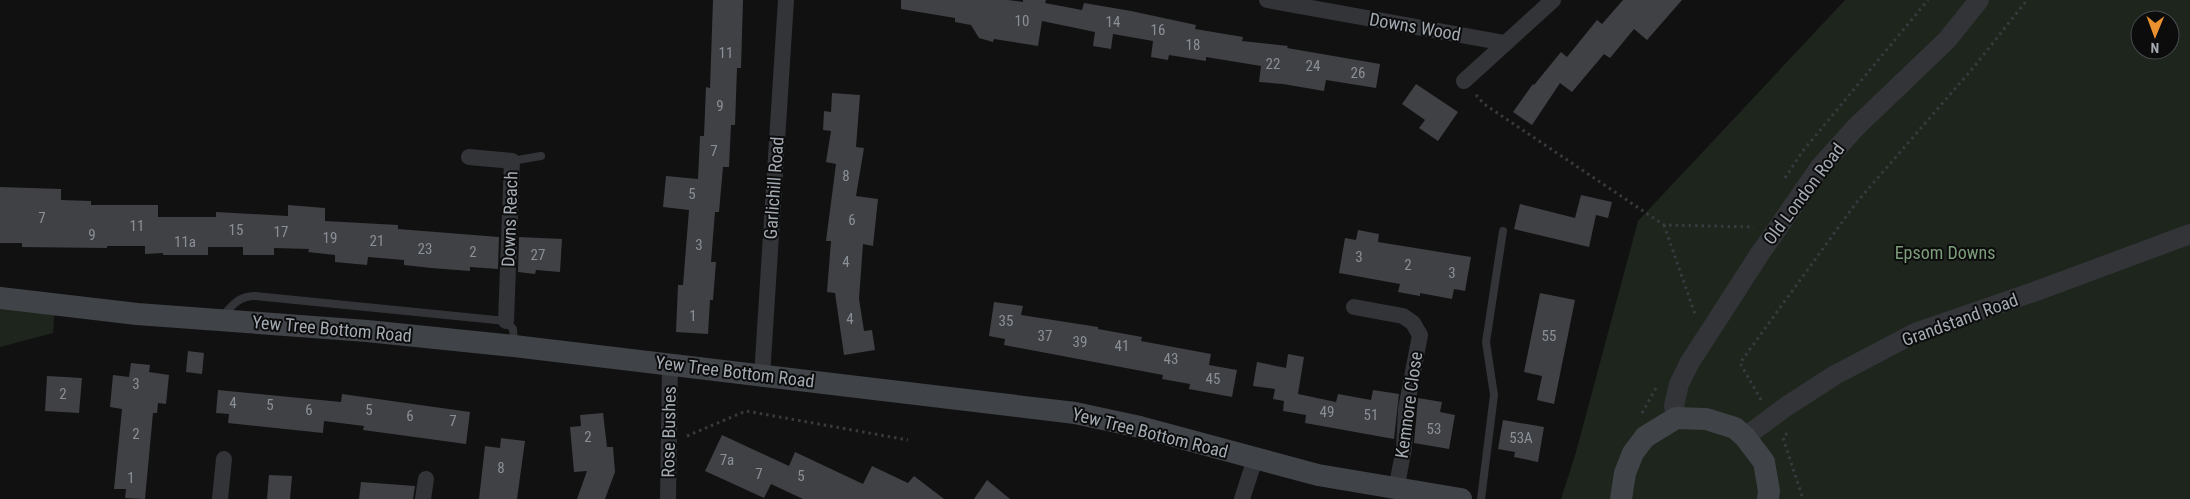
<svg xmlns="http://www.w3.org/2000/svg" width="2190" height="499" font-family="'Roboto Condensed',sans-serif">
	<style>
		.green { fill: #1d251d; fill-rule: evenodd }
		.building { fill: #404145 }
		.lines { fill: none; stroke-linecap: round; stroke-linejoin: round }
		.path { stroke: #383b3e; stroke-width: 3; stroke-dasharray: 2.5 4; stroke-linecap: butt }
		.service { stroke: #323437; stroke-width: 8 }
		.minor { stroke: #323437; stroke-width: 16 }
		.tertiary { stroke: #323437; stroke-width: 20 }
		.secondary { stroke: #404347; stroke-width: 22 }
		.labels { text-anchor: middle; stroke-width: 4; stroke-linejoin: round; paint-order: stroke }
		.number-label { font-size: 15px; fill: #8a9097 }
		.street-label { font-size: 18px; fill: #a3aab2; stroke: #0c0c0d }
		.park-label { font-size: 18px; fill: #7d9d7a; stroke: #0c0c0d }
	</style>
	<rect width="100%" height="100%" fill="#111112"/>
	<path class="green" d="M1845 0H2190V499H1561L1576 452 1638 221ZM2140 20H2170V50H2140Z
		M0 298 55 304 53 333 0 347Z"/>
	<path class="building" d="M713 0H743L741 68H737L735 125H731L729 167H723L719 212H715L711 262H716L713 300H710L708 334 676 332 678 285H683L689 210 663 207 666 176 698 179 700 136H704L706 87 710 88Z
		M901 0H1008L1023 2V0H1046L1045 3 1082 10 1084 3 1131 11 1196 25 1195 29 1243 37 1242 41 1288 46 1287 48 1380 64 1376 88 1326 80 1324 91 1283 84 1259 82 1261 66 1206 57V61L1169 55 1168 60 1151 57 1153 41 1113 34 1111 49 1093 46 1095 32 1042 21 1038 46 994 39 993 42 979 38 971 25 955 22V18L901 9Z
		M1623 0H1682L1647 40 1634 29 1610 58 1604 54 1572 92 1560 83 1532 125 1513 112 1533 84 1534 85 1561 52 1567 57 1597 20 1602 24Z
		M1416 84 1458 112 1438 141 1419 128 1425 120 1402 104Z
		M832 93 860 95 856 147 864 148 856 196 878 199 873 246 863 244 859 299 864 331 872 330 875 350 844 355 835 293 827 292 831 241H826L836 164 826 162 831 131 823 130 824 111 831 112Z
		M0 187 61 189V200L91 201V205H158V217H216V212L288 216V205L325 208V221L398 225V229L499 237 498 269 470 267V271L431 268 404 265V260L368 257 367 265 335 262V255L308 252 309 249 274 248V255H243V247H208V255H163V253L145 254V246H107V248L22 247V243H0Z
		M1581 195 1612 202 1608 218 1596 215 1589 247 1514 229 1520 204 1575 218Z
		M1358 230 1379 234 1378 242 1471 257 1465 291 1454 289 1452 299 1420 293V296L1398 292 1400 284 1339 273 1345 238 1356 240Z
		M519 237 562 239 560 272 536 270 535 274 518 272Z
		M1540 293 1575 300 1554 404 1537 400 1542 376 1524 372Z
		M994 302 1023 306 1021 315 1098 327V329L1142 337 1141 341 1211 354 1209 365 1237 370 1232 397 1189 389 1190 384 1162 379 1163 375 1004 345 1005 339 989 336Z
		M188 351 204 353 202 374 186 372Z
		M1288 354 1304 357 1298 394 1336 402 1338 394 1371 400 1373 390 1399 394 1394 439 1305 423 1306 415 1283 411 1284 401 1273 399 1275 389 1253 386 1257 362 1286 368Z
		M131 363 150 365 149 372 169 375 166 404 158 403 157 413H153L145 499 125 498 126 489H114L122 409 110 407 113 375 129 377Z
		M47 376 82 378 79 413 45 411Z
		M218 390 341 402 342 394 470 412 466 444 363 430 364 426 324 421 323 433 228 423 229 414 216 413Z
		M1418 398 1442 402 1440 412 1455 415 1449 449 1414 443Z
		M603 413 607 447H613L615 472 605 499H577L587 471 574 472 570 427 581 426 580 415Z
		M1503 420 1544 427 1538 462 1514 457 1515 452 1498 449Z
		M722 435 789 466 795 452 863 484 872 466 908 483 914 476 944 499H803L771 484 764 498 705 471Z
		M501 438 525 441 517 499H479L485 446 500 448Z
		M269 475 292 476 290 499H267Z
		M987 480 1010 499H974Z
		M361 482 415 486 413 499H359Z"/>
	<g class="lines">
		<path class="path" d="M1476 95 1484 104 1664 225 1754 227
			M1785 178 1802 152 1928 0
			M1664 225 1696 317
			M1761 400 1740 363 1856 203 1973 68 2027 0
			M1642 413 1656 388
			M1787 433 1783 438 1803 499
			M687 436 746 411 908 440"/>
		<path class="service" d="M512 161 541 156
			M222 317C232 305 239 296 255 296L506 321 513 329 514 343
			M1481 499 1494 395 1486 342 1503 231"/>
		<path class="minor" d="M1267 0 1505 43
			M1464 81 1553 0
			M469 157 512 161 506 321
			M1354 307 1403 316 1413 323 1420 335 1406 409 1404 448 1396 490
			M762 376 786 0
			M220 499 224 459
			M423 499 426 479
			M668 499 670 364
			M1242 499 1255 459"/>
		<path class="tertiary" d="M1676 418 1674 406 1679 384 1690 362 1759 255 1820 167 1856 127 1947 40 1979 0
			M1745 437 1787 406 1835 375 1915 333 2039 290 2190 234"/>
		<path class="secondary" d="M0 298 137 314 367 331 514 346 1075 413 1140 427 1318 475 1461 499
			M1621 499 1625 473 1633 453 1645 437 1676 418 1706 419 1735 428 1745 437 1764 462 1769 491 1768 499"/>
	</g>
	<g class="labels">
		<g class="number-label">
			<text x="1022" y="26">10</text>
			<text x="1113" y="27">14</text>
			<text x="1158" y="35">16</text>
			<text x="1193" y="50">18</text>
			<text x="726" y="58">11</text>
			<text x="1273" y="69">22</text>
			<text x="1313" y="71">24</text>
			<text x="1358" y="78">26</text>
			<text x="720" y="111">9</text>
			<text x="714" y="156">7</text>
			<text x="846" y="181">8</text>
			<text x="692" y="199">5</text>
			<text x="42" y="223">7</text>
			<text x="852" y="225">6</text>
			<text x="137" y="231">11</text>
			<text x="236" y="235">15</text>
			<text x="281" y="237">17</text>
			<text x="92" y="240">9</text>
			<text x="330" y="243">19</text>
			<text x="377" y="246">21</text>
			<text x="185" y="247">11a</text>
			<text x="699" y="250">3</text>
			<text x="425" y="254">23</text>
			<text x="473" y="257">2</text>
			<text x="538" y="260">27</text>
			<text x="1359" y="262">3</text>
			<text x="846" y="267">4</text>
			<text x="1408" y="270">2</text>
			<text x="1452" y="278">3</text>
			<text x="693" y="321">1</text>
			<text x="850" y="324">4</text>
			<text x="1006" y="326">35</text>
			<text x="1045" y="341">37</text>
			<text x="1549" y="341">55</text>
			<text x="1080" y="347">39</text>
			<text x="1122" y="351">41</text>
			<text x="1171" y="364">43</text>
			<text x="1213" y="384">45</text>
			<text x="136" y="389">3</text>
			<text x="63" y="399">2</text>
			<text x="233" y="408">4</text>
			<text x="270" y="410">5</text>
			<text x="309" y="415">6</text>
			<text x="369" y="415">5</text>
			<text x="1327" y="417">49</text>
			<text x="1371" y="420">51</text>
			<text x="410" y="421">6</text>
			<text x="453" y="426">7</text>
			<text x="1434" y="434">53</text>
			<text x="136" y="439">2</text>
			<text x="588" y="442">2</text>
			<text x="1521" y="443">53A</text>
			<text x="727" y="465">7a</text>
			<text x="501" y="473">8</text>
			<text x="759" y="479">7</text>
			<text x="801" y="481">5</text>
			<text x="131" y="483">1</text>
		</g>
		<g class="street-label">
			<text transform="translate(1415 27) rotate(10)" y="6">Downs Wood</text>
			<text transform="translate(774 188) rotate(-86)" y="6">Garlichill Road</text>
			<text transform="translate(1804 194) rotate(-53)" y="6">Old London Road</text>
			<text transform="translate(510 219) rotate(-88)" y="6">Downs Reach</text>
			<text transform="translate(1960 320) rotate(-20)" y="6">Grandstand Road</text>
			<text transform="translate(332 329) rotate(5)" y="6">Yew Tree Bottom Road</text>
			<text transform="translate(735 372) rotate(7)" y="6">Yew Tree Bottom Road</text>
			<text transform="translate(1409 405) rotate(-82)" y="6">Kemnore Close</text>
			<text transform="translate(669 432) rotate(-89)" y="6">Rose Bushes</text>
			<text transform="translate(1150 433) rotate(14)" y="6">Yew Tree Bottom Road</text>
		</g>
		<g class="park-label">
			<text x="1945" y="259">Epsom Downs</text>
		</g>
	</g>
	<g transform="translate(2155 35) rotate(181)"><circle r="24" fill="#0c0c0d" stroke="#484b4f"/>
	<path d="M0-4L9 19L0 12L-9 19Z" fill="#eb9130"/>
	<text y="-8" font-size="14" font-weight="bold" text-anchor="middle" fill="#a3aab2">N</text>
	</g>
</svg>
